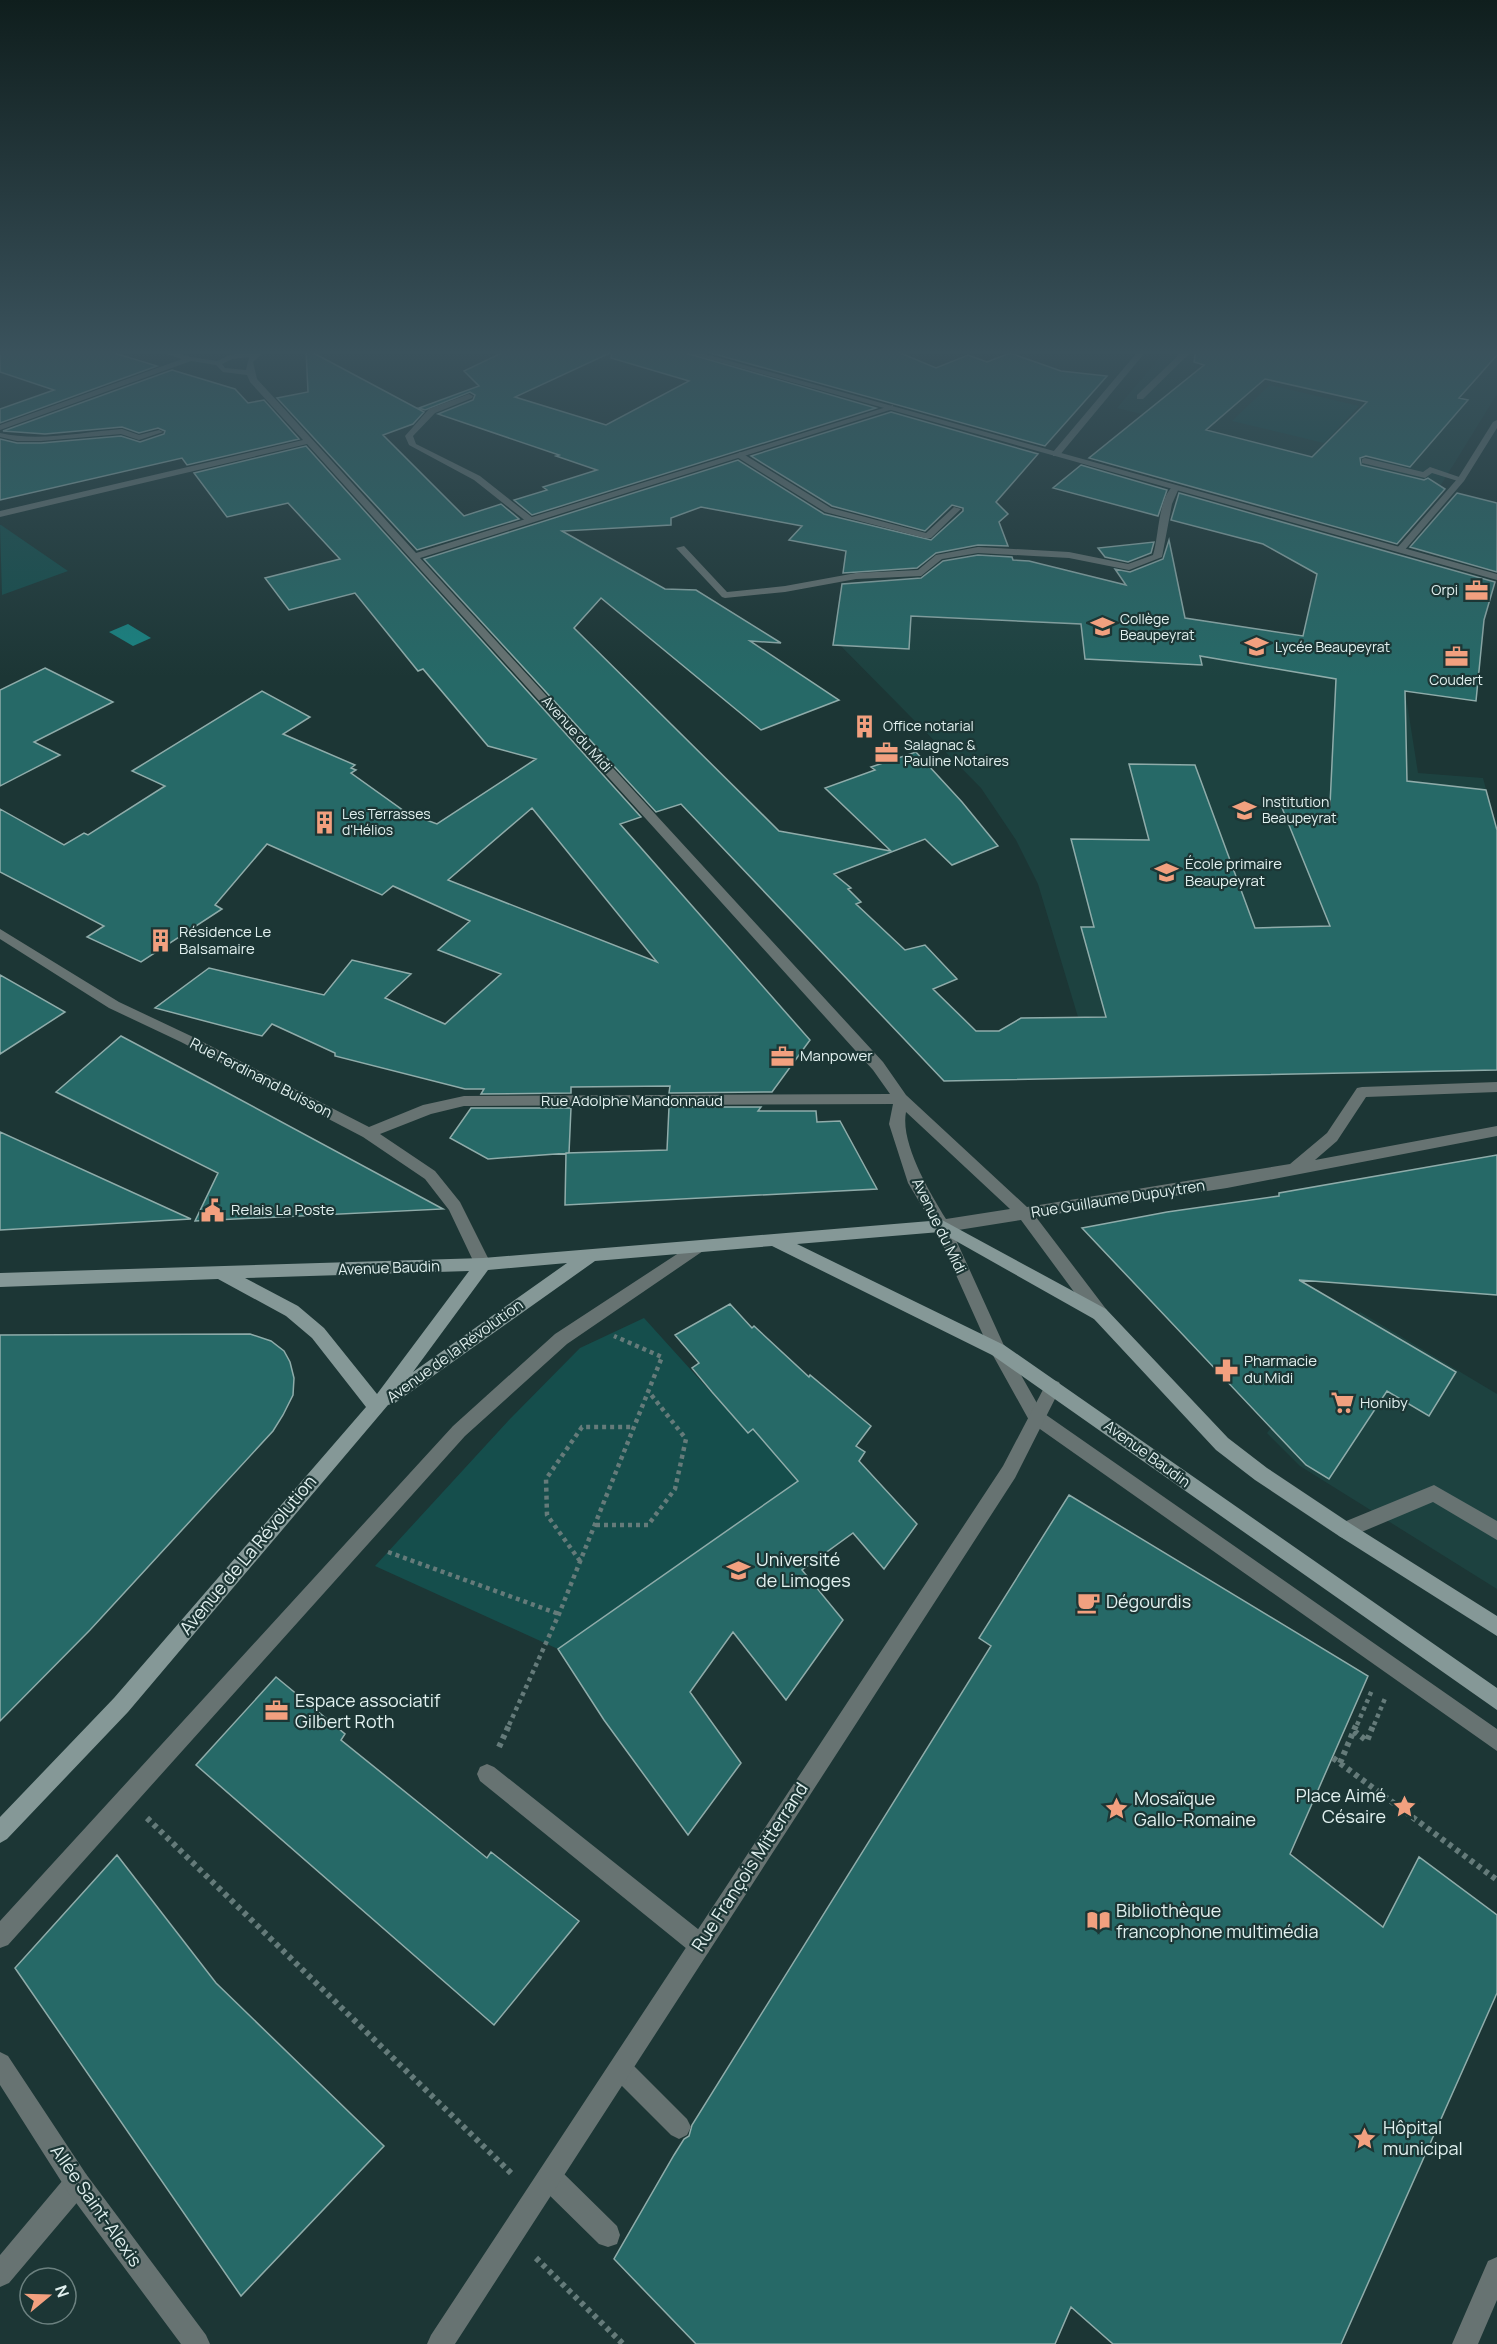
<svg xmlns="http://www.w3.org/2000/svg" width="1497" height="2344" font-family="Manrope,sans-serif">
	<style>
		.built { fill: #1d4240 }
		.green { fill: #154e4c }
		.water { fill: #198381 }
		.building { fill: #266967; stroke: #8facaa; stroke-width: 1.5; fill-rule: evenodd }
		.lines { fill: none; stroke-linecap: round; stroke-linejoin: round }
		.path-far1 { stroke: #657b7a; stroke-width: 4.5; stroke-dasharray: 4 4; stroke-linecap: butt }
		.path { stroke: #657b7a; stroke-width: 6; stroke-dasharray: 4.5 4.5; stroke-linecap: butt }
		.service { fill: #677372; fill-rule: evenodd }
		.minor { fill: #677372; fill-rule: evenodd }
		.tertiary { fill: #677372; fill-rule: evenodd }
		.secondary { fill: #859897; fill-rule: evenodd }
		.labels { text-anchor: middle; stroke-width: 4.5; stroke-linejoin: round; paint-order: stroke }
		.far-poi-label { font-size: 14px; fill: #e1f0ef; stroke: #1c3635; text-anchor: start }
		.far-street-label { font-size: 14px; fill: #e1f0ef; stroke: #1c3635 }
		.poi-label { font-size: 15px; fill: #e1f0ef; stroke: #1c3635; text-anchor: start }
		.street-label { font-size: 15px; fill: #e1f0ef; stroke: #1c3635 }
		.near-street-label { font-size: 18px; fill: #e1f0ef; stroke: #1c3635 }
		.near-poi-label { font-size: 18px; fill: #e1f0ef; stroke: #1c3635; text-anchor: start }
	</style>
	<rect width="100%" height="100%" fill="#1c3635"/>
	<path class="built" d="M1167 349H1497V394L1439 488 1117 408Z
		M956 558H1013L1016 561 1183 611 1185 618 1327 640 1405 690 1418 773 1483 778 1497 830V885L1411 1050 1184 1075 1099 1078 1078 1017 1038 884 1016 840 981 788 834 639 840 593 881 595 952 587Z
		M1360 1312 1497 1394V1589L1300 1466 1267 1433Z"/>
	<path class="green" d="M1270 385 1359 406 1324 443 1232 421Z
		M0 525H1L68 571 2 595Z
		M644 1318 747 1432 756 1427 759 1435 798 1481 558 1649 375 1566 509 1420 580 1348Z"/>
	<path class="water" d="M128 624 151 638 133 646 109 632Z"/>
	<path class="building" d="M0 349H101L157 366 0 423V409L54 390 0 372Z
		M306 349 424 412 413 424 383 435 464 516 501 504 519 519 417 550 277 398 308 392Z
		M510 349H672L876 408 532 515 514 500 547 490 543 487 597 470 556 456 559 455 438 414 473 400 475 395 470 392 425 410 419 408 479 386 464 371ZM612 352 611 358 689 381 606 425 515 397Z
		M696 349H891L936 368 968 355 987 362 1010 353 1061 371 1107 376 1045 446Z
		M1196 349H1497V355L1459 398 1468 400 1410 467 1366 456 1360 458 1361 465 1424 480 1428 478 1445 489 1397 544 1089 458 1204 365 1194 362ZM1265 379 1367 402 1312 457 1206 430Z
		M172 370 235 389 248 403 264 400 299 439 187 465 182 458 0 500V439L17 443H41L121 436 140 442 164 434 165 431 158 428 139 433 122 427 45 434 3 431Z
		M891 412 1038 454 996 502 1008 514 999 522 1008 546 978 545 936 553 917 568 843 573 846 551 789 540 802 526 701 507 671 518V525L562 531 665 589 696 590 781 643 750 641 839 700 761 730 601 598 574 628 779 831 891 851 825 788 875 770 871 767 916 752 962 802 998 846 952 865 925 839 834 874 851 888 848 889 861 902 856 904 905 950 925 945 957 979 933 989 976 1031H999L1021 1018 1106 1017 1081 927H1094L1071 839 1149 840 1129 764 1195 765 1255 928 1330 926 1278 798 1330 805 1336 679 1200 656 1202 665 1085 659 1081 624 911 616 909 649 833 645 842 584 921 578 943 561 978 555 1012 557 1013 560 1029 561 1126 585 1115 569 1130 572 1163 559 1169 540 1185 618 1303 636 1317 574 1263 544 1171 520 1179 493 1495 582 1484 620 1476 701 1405 691 1407 781 1486 790 1497 830V1070L944 1081 681 804 656 812 424 559 738 460 824 514 931 540 963 511V508L952 505 925 531 832 506 751 456Z
		M306 446 641 817 620 824 810 1040 772 1092 669 1093 670 1086 571 1087V1093L481 1094 484 1089H465L335 1056V1053L272 1024 262 1036 155 1008 209 968 324 995 352 960 411 974 385 998 445 1024 501 974 438 950 470 921 393 886 382 895 267 844 215 905 222 909 141 962 87 937 104 926 0 872V809L64 845 84 833 88 835 165 786 132 771 262 691 310 717 283 734 355 765 351 768 356 770 351 773 407 813 437 824 536 759 488 746 423 669 418 671 355 593 289 610 265 578 340 559 288 503 227 517 194 473ZM532 808 657 962 448 880Z
		M1081 465 1167 490 1158 516 1053 488Z
		M1457 493 1497 503V572L1410 547Z
		M1154 542 1151 553 1128 562 1105 557 1098 548Z
		M45 668 113 702 34 742 60 755 0 786V690Z
		M0 975 65 1012 0 1054Z
		M121 1036 213 1085 443 1209 195 1221 218 1173 56 1092Z
		M669 1107H761L758 1111H816L817 1122 840 1121 877 1189 565 1205 566 1153 667 1150Z
		M471 1108H571L569 1153 488 1159 450 1138Z
		M0 1132 191 1219 0 1230Z
		M1497 1155V1295L1299 1280 1456 1372 1429 1416 1387 1391 1329 1479 1306 1465 1082 1228 1167 1212 1279 1196V1193Z
		M730 1304 752 1328 754 1326 809 1377 810 1375 871 1426 856 1446 865 1452 859 1461 917 1524 884 1569 853 1533 802 1570 843 1620 786 1700 733 1632 690 1692 741 1763 688 1835 604 1720 558 1649 798 1481 753 1429 748 1433 712 1392 692 1368 699 1363 675 1335Z
		M250 1334 271 1341 284 1351 290 1362 294 1378 293 1395 283 1415 273 1431 90 1630 0 1721V1335Z
		M1069 1495 1368 1676 1290 1854 1383 1927 1419 1857 1497 1915V1993L1341 2344H1113L1071 2307 1055 2344H696L614 2259 674 2155 684 2139 689 2136 692 2125 991 1646 979 1638Z
		M276 1677 345 1734 341 1740 487 1858 491 1852 579 1921 494 2025 196 1765Z
		M117 1855 216 1983 384 2146 241 2296 15 1968Z"/>
	<g class="lines">
		<path class="path-far1" d="M596 1525H648L675 1489 686 1439 649 1392
			M388 1552 559 1614
			M580 1561 547 1515 546 1479 582 1427H634
			M509 1725 559 1614 662 1357 614 1336
			M1357 1725 1372 1690
			M1374 1725 1386 1696"/>
		<path class="path" d="M1354 1731 1367 1741 1374 1723
			M499 1747 510 1723
			M1333 1758 1497 1880
			M1340 1763 1357 1723
			M147 1818 513 2175
			M536 2258 623 2344"/>
		<path class="service" d="M1185 349H1194L1143 399H1137V395Z
			M469 394 473 396 472 398 435 413 413 436 416 444 480 476 533 518V522H527L474 480 409 445 405 436 429 409Z
			M122 429 139 435 159 430 163 432 139 440 121 434 41 441H17L0 437V433C39 442 82 432 122 429Z
			M740 452 831 508 926 533 954 507 961 509 931 538H925L825 512 737 457 736 455Z
			M1365 458 1423 472 1430 467 1465 479 1461 482 1432 473 1425 478 1362 463V459Z
			M1175 485 1179 488 1172 504 1162 557 1129 570 1069 558 978 553 942 559 921 576 856 579 785 592 725 598 722 597 676 548 684 546 727 592 785 586 856 573 918 570 936 555 978 547 1069 552 1128 564 1153 555C1159 537 1158 495 1175 485Z
			M697 1241 703 1243 705 1247 703 1251 567 1344 465 1436 8 1945 0 1948V1921L453 1426 555 1334Z
			M998 1343 1004 1345 1042 1412 1497 1729V1751L1030 1422 990 1350 992 1345Z
			M1434 1485 1497 1521V1540L1433 1502 1345 1539 1339 1536 1336 1530 1339 1524Z
			M487 1764 494 1767 708 1937 711 1945 708 1953 700 1956 692 1953 480 1781 477 1774 480 1767Z
			M621 2057 629 2061 687 2119 691 2127 687 2135 679 2139 671 2135 613 2077 609 2069 613 2061Z
			M550 2166 559 2169 617 2226 620 2235 617 2244 608 2247 599 2244 541 2187 538 2178 541 2169Z
			M77 2171 86 2174 89 2183 86 2192 9 2283 0 2287V2255L68 2174Z"/>
		<path class="minor" d="M151 349H164L191 357 217 361 230 355 266 349 253 362 257 379 416 553 893 405V409L420 558 883 1062 906 1095 1027 1207 1290 1164 1327 1133 1357 1088 1362 1087 1497 1082V1092L1366 1097 1337 1141 1315 1160 1497 1126V1136L1227 1188 1036 1217 1106 1309 1108 1314 1106 1319 1100 1321 1094 1319 1021 1220 952 1231 1006 1350 1004 1355 998 1357 992 1355 935 1228 908 1183 889 1124 893 1104 464 1106 431 1114 380 1134 435 1171 460 1202 491 1264 489 1269 483 1270 477 1269 449 1210 425 1179 363 1137 181 1042 109 1008 0 939V929L119 1002 191 1036 369 1127 423 1105 464 1096 890 1094 873 1070 307 444 0 517V511L303 440 250 382 247 375 223 372 216 365 191 361 0 430V425L182 359ZM249 357 246 370 225 368 222 364 232 359ZM906 1112 1010 1209 946 1219C930 1193 900 1143 906 1112Z
			M1140 349H1148L1059 456H1053V452Z
			M1497 420V428L1464 481 1403 552H1397V548L1458 478 1493 422Z
			M1053 1380 1059 1382 1061 1387 1015 1478 455 2344H427L431 2335 1003 1466 1047 1382Z
			M0 2052 8 2056 86 2174 206 2335 210 2344H181L68 2192 0 2085Z
			M1497 2257V2300L1478 2344H1452L1488 2261Z"/>
		<path class="tertiary" d="M674 349H687L1497 574V580Z"/>
		<path class="secondary" d="M942 1220 1106 1309 1228 1438 1267 1468 1351 1524 1497 1616V1636L1339 1536 1255 1480 1216 1450 1094 1319 940 1232 797 1244 1004 1345 1497 1688V1710L992 1355 772 1246 595 1261 395 1403 388 1405 128 1712 7 1839 0 1843V1817L114 1698 366 1407 312 1338 286 1316 218 1279 0 1287V1273L483 1258ZM567 1263 413 1372 488 1270ZM469 1271 377 1394 324 1328 298 1306 245 1278Z"/>
	</g>
	<linearGradient id="sky" x2="0" y2="1"><stop stop-color="#0f1e1d"/><stop offset="0.52" stop-color="#3a525c"/><stop offset="1" stop-color="#3a525c" stop-opacity="0"/></linearGradient>
	<rect width="1497" height="677" fill="url(#sky)"/>
	<defs>
		<symbol id="office-bare" viewBox="-9 -9 18 18"><path d="M-6-3h4V-5.5h4V-3h4V5H-6ZM-1-4.5V-3h2v-1.5ZM-6 0V1H6V0Z" fill="#f2a07f" stroke="#1c3635" stroke-width="2.5" paint-order="stroke"/></symbol>
		<symbol id="school-bare" viewBox="-9 -9 18 18"><path d="M0-5L7-2L0 1L-7-2ZM-4 1L0 2.5L4 1V4Q0 6-4 4Z" fill="#f2a07f" stroke="#1c3635" stroke-width="2.5" paint-order="stroke"/></symbol>
		<symbol id="building-bare" viewBox="-9 -9 18 18"><path d="M-4-6H4V6H1V3H-1V6H-4ZM-2.5-4.3h1.7v1.8h-1.7ZM.8-4.3h1.7v1.8H.8ZM-2.5-1h1.7V.8h-1.7ZM.8-1h1.7V.8H.8Z" fill="#f2a07f" stroke="#1c3635" stroke-width="2.5" paint-order="stroke"/></symbol>
		<symbol id="civic-bare" viewBox="-9 -9 18 18"><path d="M-.6-6.5H3V-4.5H.6V-3L4-1V1h2V6H-6V1h2V-1L-.6-3ZM-1.2 2.5V6h2.4V2.5Z" fill="#f2a07f" stroke="#1c3635" stroke-width="2.5" paint-order="stroke"/></symbol>
		<symbol id="pharmacy-bare" viewBox="-9 -9 18 18"><path d="M-2-6h4v4h4v4h-4v4h-4v-4h-4v-4h4Z" fill="#f2a07f" stroke="#1c3635" stroke-width="2.5" paint-order="stroke"/></symbol>
		<symbol id="supermarket-bare" viewBox="-9 -9 18 18"><path d="M-6-5.5h2.5l.6 2H6L4.5 2H-2.5L-4.4-4H-6ZM-1.5 3.2a1.3 1.3 0 1 0 .1 0ZM3 3.2a1.3 1.3 0 1 0 .1 0Z" fill="#f2a07f" stroke="#1c3635" stroke-width="2.5" paint-order="stroke"/></symbol>
		<symbol id="university-bare" viewBox="-9 -9 18 18"><path d="M0-5L7-2L0 1L-7-2ZM-4 1L0 2.5L4 1V4Q0 6-4 4Z" fill="#f2a07f" stroke="#1c3635" stroke-width="2.5" paint-order="stroke"/></symbol>
		<symbol id="cafe-bare" viewBox="-9 -9 18 18"><path d="M-5.5-4.5H6V0H3Q3 3.5 0 3.5H-2.5Q-5.5 3.5-5.5 0ZM3-3.2v2h1.7v-2ZM-6 4.5H4V6H-6Z" fill="#f2a07f" stroke="#1c3635" stroke-width="2.5" paint-order="stroke"/></symbol>
		<symbol id="sight-bare" viewBox="-9 -9 18 18"><path d="M0-6L1.8-2.2L6-1.7L2.9 1.2L3.7 5.4L0 3.3L-3.7 5.4L-2.9 1.2L-6-1.7L-1.8-2.2Z" fill="#f2a07f" stroke="#1c3635" stroke-width="2.5" paint-order="stroke"/></symbol>
		<symbol id="library-bare" viewBox="-9 -9 18 18"><path d="M-6-4Q-3-5.5-.7-3.5V5Q-3 3-6 4ZM6-4Q3-5.5 .7-3.5V5Q3 3 6 4Z" fill="#f2a07f" stroke="#1c3635" stroke-width="2.5" paint-order="stroke"/></symbol>
	</defs>
	<g fill-rule="evenodd">
		<use href="#office-bare" x="1460" y="574" width="33" height="33"/>
		<use href="#school-bare" x="1086" y="610" width="33" height="33"/>
		<use href="#school-bare" x="1240" y="630" width="33" height="33"/>
		<use href="#office-bare" x="1440" y="640" width="33" height="33"/>
		<use href="#building-bare" x="848" y="710" width="33" height="33"/>
		<use href="#office-bare" x="870" y="736" width="33" height="33"/>
		<use href="#school-bare" x="1228" y="794" width="33" height="33"/>
		<use href="#building-bare" x="308" y="806" width="33" height="33"/>
		<use href="#school-bare" x="1150" y="856" width="33" height="33"/>
		<use href="#building-bare" x="144" y="924" width="33" height="33"/>
		<use href="#office-bare" x="766" y="1040" width="33" height="33"/>
		<use href="#civic-bare" x="196" y="1194" width="33" height="33"/>
		<use href="#pharmacy-bare" x="1210" y="1354" width="33" height="33"/>
		<use href="#supermarket-bare" x="1326" y="1386" width="33" height="33"/>
		<use href="#university-bare" x="722" y="1554" width="33" height="33"/>
		<use href="#cafe-bare" x="1072" y="1586" width="33" height="33"/>
		<use href="#office-bare" x="260" y="1694" width="33" height="33"/>
		<use href="#sight-bare" x="1388" y="1790" width="33" height="33"/>
		<use href="#sight-bare" x="1100" y="1792" width="33" height="33"/>
		<use href="#library-bare" x="1082" y="1904" width="33" height="33"/>
		<use href="#sight-bare" x="1348" y="2122" width="33" height="33"/>
	</g>
	<g class="labels">
		<g class="far-poi-label">
			<text x="1458" y="595" text-anchor="end">Orpi</text>
			<text x="1120" y="624">Collège<tspan x="1120" dy="16">Beaupeyrat</tspan></text>
			<text x="1275" y="652">Lycée Beaupeyrat</text>
			<text x="1456" y="685" text-anchor="middle">Coudert</text>
			<text x="883" y="731">Office notarial</text>
			<text x="904" y="750">Salagnac &amp;<tspan x="904" dy="16">Pauline Notaires</tspan></text>
			<text x="1262" y="807">Institution<tspan x="1262" dy="16">Beaupeyrat</tspan></text>
			<text x="342" y="819">Les Terrasses<tspan x="342" dy="16">d'Hélios</tspan></text>
		</g>
		<g class="far-street-label">
			<text transform="translate(577 734) rotate(48)" y="5">Avenue du Midi</text>
		</g>
		<g class="poi-label">
			<text x="1185" y="869">École primaire<tspan x="1185" dy="17">Beaupeyrat</tspan></text>
			<text x="179" y="937">Résidence Le<tspan x="179" dy="17">Balsamaire</tspan></text>
			<text x="800" y="1061">Manpower</text>
			<text x="231" y="1215">Relais La Poste</text>
			<text x="1244" y="1366">Pharmacie<tspan x="1244" dy="17">du Midi</tspan></text>
			<text x="1360" y="1408">Honiby</text>
		</g>
		<g class="street-label">
			<text transform="translate(261 1078) rotate(27)" y="5">Rue Ferdinand Buisson</text>
			<text x="632" y="1106">Rue Adolphe Mandonnaud</text>
			<text transform="translate(1118 1199) rotate(-9)" y="5">Rue Guillaume Dupuytren</text>
			<text transform="translate(939 1226) rotate(64)" y="5">Avenue du Midi</text>
			<text transform="translate(389 1268) rotate(-2)" y="5">Avenue Baudin</text>
			<text transform="translate(455 1351) rotate(-36)" y="5">Avenue de la Révolution</text>
			<text transform="translate(1147 1454) rotate(36)" y="5">Avenue Baudin</text>
		</g>
		<g class="near-street-label">
			<text transform="translate(248 1555) rotate(-50)" y="6">Avenue de La Révolution</text>
			<text transform="translate(750 1867) rotate(-57)" y="6">Rue François Mitterrand</text>
			<text transform="translate(96 2206) rotate(55)" y="6">Allée Saint-Alexis</text>
		</g>
		<g class="near-poi-label">
			<text x="756" y="1566">Université<tspan x="756" dy="21">de Limoges</tspan></text>
			<text x="1106" y="1608">Dégourdis</text>
			<text x="295" y="1707">Espace associatif<tspan x="295" dy="21">Gilbert Roth</tspan></text>
			<text x="1386" y="1802" text-anchor="end">Place Aimé<tspan x="1386" dy="21">Césaire</tspan></text>
			<text x="1134" y="1805">Mosaïque<tspan x="1134" dy="21">Gallo-Romaine</tspan></text>
			<text x="1116" y="1917">Bibliothèque<tspan x="1116" dy="21">francophone multimédia</tspan></text>
			<text x="1383" y="2134">Hôpital<tspan x="1383" dy="21">municipal</tspan></text>
		</g>
	</g>
	<g transform="translate(48 2296) rotate(71)"><circle r="28" fill="#1c3635" stroke="#6b807f" stroke-width="1.5"/>
	<path d="M0-4.5L10 22L0 15L-10 22Z" fill="#f2a07f"/>
	<text y="-9" font-size="16" font-weight="bold" text-anchor="middle" fill="#e1f0ef">N</text>
	</g>
</svg>
